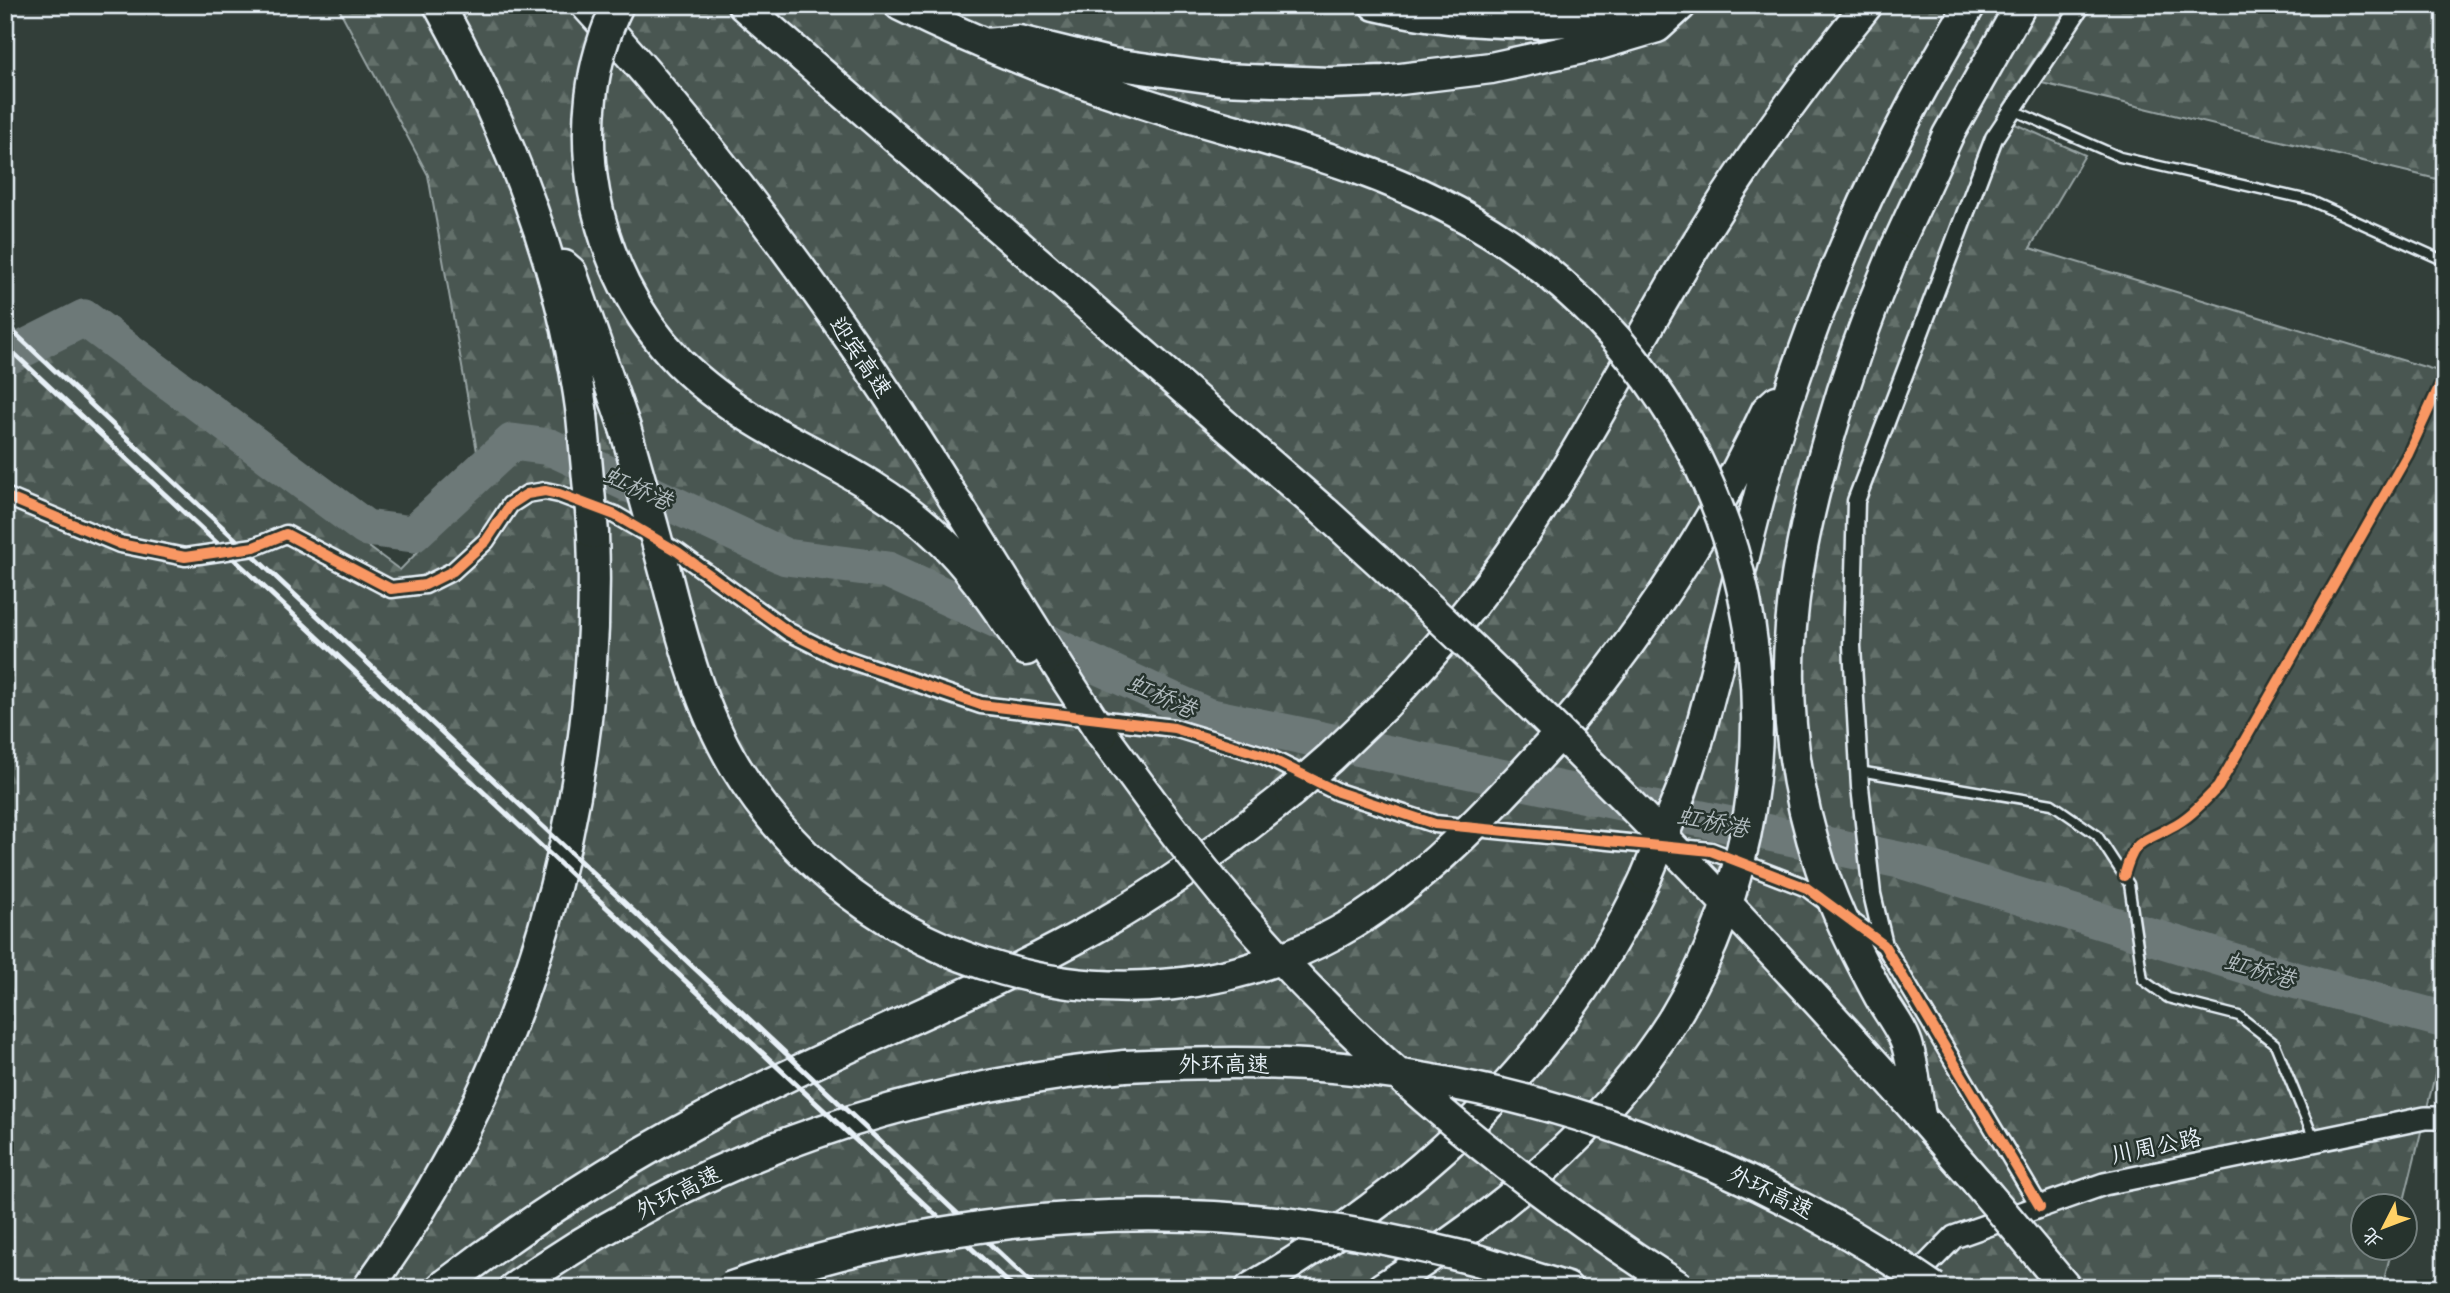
<svg xmlns="http://www.w3.org/2000/svg" width="2450" height="1293" font-family="'Comic Neue','LXGW WenKai TC',sans-serif">
	<style>
		.forest { fill: url(#forest-firs); stroke: #98a4a4; stroke-width: 2 }
		.lines { fill: none; stroke-linecap: round; stroke-linejoin: round }
		.river { stroke: #6d7978; stroke-width: 37 }
		.service-casing { stroke: #e8f1f8; stroke-width: 13 }
		.minor-casing { stroke: #e8f1f8; stroke-width: 21 }
		.tertiary-casing { stroke: #e8f1f8; stroke-width: 26 }
		.motorway-casing { stroke: #e8f1f8; stroke-width: 35 }
		.service { stroke: #26332d; stroke-width: 8 }
		.minor { stroke: #26332d; stroke-width: 16 }
		.tertiary { stroke: #26332d; stroke-width: 21 }
		.motorway { stroke: #26332d; stroke-width: 30 }
		.rail { stroke: #e8f1f8; stroke-width: 5 }
		.motorway-bridge-casing { stroke: #e8f1f8; stroke-width: 35; stroke-linecap: butt }
		.motorway-bridge { stroke: #26332d; stroke-width: 30 }
		.cycleway-casing { stroke: #26332d; stroke-width: 15 }
		.cycleway { stroke: #f99763; stroke-width: 10 }
		.labels { text-anchor: middle; stroke-width: 5; stroke-linejoin: round; paint-order: stroke }
		.street-label { font-size: 23px; fill: #e8f1f8; stroke: #26332d }
		.water-label { font-size: 24px; font-style: italic; fill: #b1bbbe; stroke: #26332d }
	</style>
	<defs>
		<pattern id="forest-firs" width="22" height="20" patternUnits="userSpaceOnUse" patternTransform="scale(1.75)"><rect width="22" height="20" fill="#495651"/><path d="M5 1l3.5 6h-7zM16 11l3.5 6h-7z" fill="#636f6b"/></pattern>
	</defs>
	<rect width="100%" height="100%" fill="#323e39"/>
	<filter id="ink" filterUnits="userSpaceOnUse"><feTurbulence type="fractalNoise" baseFrequency=".0143" numOctaves="2"/><feDisplacementMap in="SourceGraphic" scale="14" xChannelSelector="R" yChannelSelector="G"/><feConvolveMatrix kernelMatrix="1 2 1 2 8 2 1 2 1" color-interpolation-filters="sRGB"/></filter>
	<g filter="url(#ink)">
		<path class="forest" d="M337 5H2069L1997 116 2085 155 2030 248 2445 373V1047L2440 1055 2403 1205 2362 1206V1248H2392L2382 1288H5V380L60 318 400 570 483 485 428 175Z
			M2083 5H2445V181L2042 83Z"/>
		<g class="lines">
			<path class="river" d="M5 358 84 318 366 528 413 534 512 442 550 447 786 557 888 570 1207 716 1904 861 2294 980 2445 1020"/>
			<defs>
				<path id="service" d="M2013 110 2120 157 2309 200 2445 261
					M1859 771 2052 804 2097 835 2129 884 2143 980 2168 998 2239 1016 2275 1044 2314 1139"/>
				<path id="minor" d="M5 496 120 544 185 557 254 547 286 534 391 589 425 585 453 571 486 541 510 505 527 494 545 491 559 494 615 515 678 552 789 632 835 655 981 705 1174 728 1263 755 1338 792 1435 824 1711 851 1807 888 1884 945 2040 1207
					M1884 945 1872 894 1860 787 1852 646 1856 501 1994 138 2082 5"/>
				<path id="tertiary" d="M1904 1288 1954 1237 2104 1184 2425 1118H2445"/>
				<path id="motorway" d="M439 5C510 134 563 269 582 415
					M586 5C698 127 799 261 890 398 951 491 1007 587 1067 680
					M743 5 1326 513
					M900 5C975 42 1052 73 1131 99 1207 125 1285 142 1359 169
					M1375 5C1472 28 1571 28 1668 6
					M985 44 1019 41 1113 64 1221 79 1330 83 1384 81 1491 68 1596 45 1657 27 1681 5
					M1896 248 1948 135 2021 5
					M564 266 571 272 625 428
					M778 434C834 464 895 494 940 539 974 571 999 612 1026 650
					M1385 705C1434 654 1479 600 1519 542 1587 443 1640 335 1703 233 1753 153 1808 77 1867 5
					M1102 734 1163 817
					M1553 741C1638 640 1711 530 1767 410L1777 401
					M1697 742C1729 630 1750 515 1786 404 1832 263 1893 131 1970 5
					M1920 1116 1978 1183
					M1477 1260 1567 1288
					M368 1288C526 1071 603 800 593 533
					M441 1288C546 1207 661 1137 779 1080 886 1028 997 984 1100 925 1168 887 1230 841 1291 792
					M514 1288C697 1158 904 1088 1125 1066
					M1251 1288C1420 1189 1563 1057 1646 877
					M1382 1288C1494 1218 1603 1131 1674 1018"/>
			</defs>
			<use href="#service" class="service-casing"/>
			<use href="#minor" class="minor-casing"/>
			<use href="#tertiary" class="tertiary-casing"/>
			<use href="#motorway" class="motorway-casing"/>
			<use href="#service" class="service"/>
			<use href="#minor" class="minor"/>
			<use href="#tertiary" class="tertiary"/>
			<use href="#motorway" class="motorway"/>
			<path class="rail" d="M5 324 1037 1288
				M5 345 1014 1288"/>
			<defs>
				<path id="motorway-bridge" d="M618 5C561 120 591 272 679 362 709 392 742 414 778 434
					M1359 169C1411 188 1460 211 1506 242 1760 412 1831 758 1674 1018
					M1896 248C1870 309 1847 373 1829 437 1785 590 1770 714 1821 868 1836 913 1858 956 1880 997 1889 1013 1904 1031 1908 1048 1914 1070 1916 1093 1920 1116
					M582 415 593 533
					M625 428C639 476 652 523 665 571 682 637 699 706 735 766 860 971 1125 1049 1338 932 1420 887 1491 809 1553 741
					M1326 513C1536 702 1733 903 1920 1115
					M1067 680 1102 734
					M1291 792 1331 757 1385 705
					M1163 817C1302 1006 1484 1162 1681 1288
					M1646 877 1681 792 1697 742
					M1125 1066C1185 1063 1245 1061 1305 1065 1531 1079 1748 1160 1934 1288
					M1978 1183 2066 1288
					M729 1288C910 1224 1109 1200 1300 1225 1360 1233 1418 1245 1477 1260"/>
			</defs>
			<use href="#motorway-bridge" class="motorway-bridge-casing"/>
			<use href="#motorway-bridge" class="motorway-bridge"/>
			<defs>
				<path id="cycleway" d="M5 496 120 544 185 557 254 547 286 534 391 589 425 585 453 571 486 541 510 505 527 494 545 491 559 494 615 515 678 552 789 632 835 655 981 705 1174 728 1263 755 1338 792 1435 824 1711 851 1807 888 1884 945 2040 1207
					M2124 876C2135 837 2140 845 2171 827 2190 818 2204 801 2218 787L2408 454 2445 374"/>
			</defs>
			<use href="#cycleway" class="cycleway-casing"/>
			<use href="#cycleway" class="cycleway"/>
		</g>
	</g>
	<g class="labels">
		<g class="street-label">
			<text transform="translate(861 357) rotate(56)" y="8">迎宾高速</text>
			<text x="1224" y="1072">外环高速</text>
			<text transform="translate(2156 1146) rotate(-12)" y="8">川周公路</text>
			<text transform="translate(678 1192) rotate(-26)" y="8">外环高速</text>
			<text transform="translate(1771 1192) rotate(26)" y="8">外环高速</text>
		</g>
		<g class="water-label">
			<text transform="translate(638 488) rotate(25)" y="8">虹桥港</text>
			<text transform="translate(1162 696) rotate(25)" y="8">虹桥港</text>
			<text transform="translate(1713 822) rotate(12)" y="8">虹桥港</text>
			<text transform="translate(2260 970) rotate(17)" y="8">虹桥港</text>
		</g>
	</g>
	<rect width="2450" height="1293" fill="none" stroke="#26332d" stroke-width="28"/>
	<rect x="14" y="14" width="2422" height="1265" fill="none" stroke="#e8f1f8" stroke-width="2.5" filter="url(#ink)"/>
	<g transform="translate(2384 1227) rotate(228)"><circle r="33" fill="#26332d" stroke="#747f7e" stroke-width="2"/>
	<path d="M0-5L12 26L0 18L-12 26Z" fill="#ffd166"/>
	<text y="-10" font-size="19" font-weight="bold" text-anchor="middle" fill="#e8f1f8">北</text>
	</g>
</svg>
